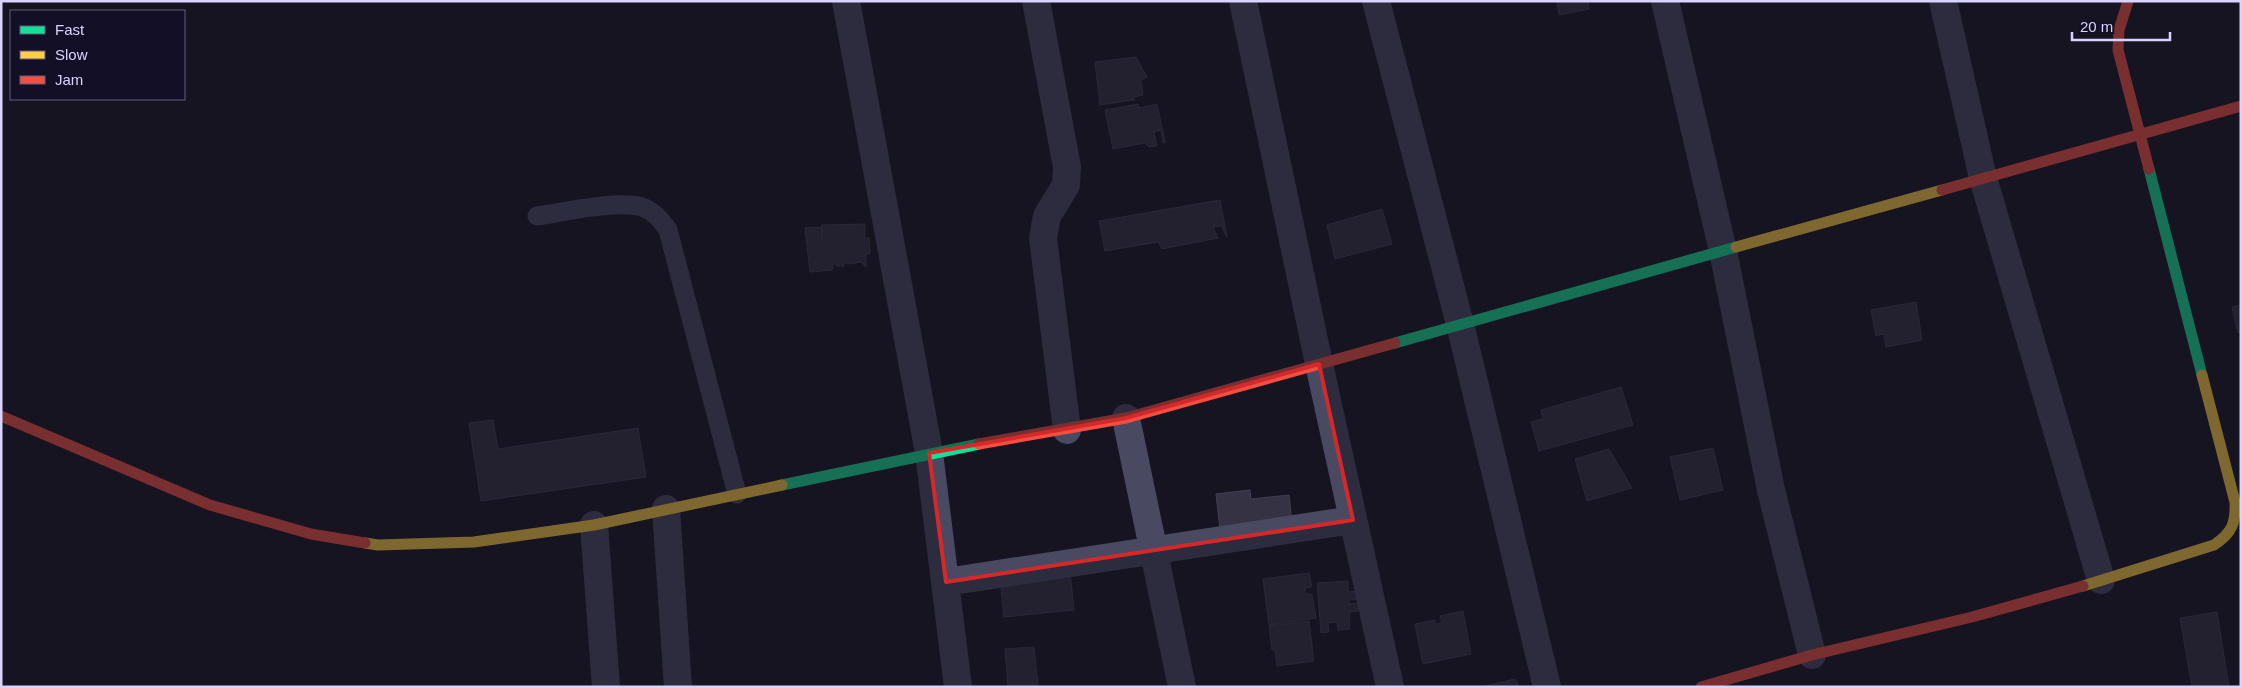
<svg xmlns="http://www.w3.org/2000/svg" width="2242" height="688" font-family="Helvetica,sans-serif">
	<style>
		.building { fill: #343243; stroke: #433f54 }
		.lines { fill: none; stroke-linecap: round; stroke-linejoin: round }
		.lane { stroke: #4a4962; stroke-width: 19 }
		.street { stroke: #4a4962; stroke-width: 28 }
		.fast { stroke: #16e098; stroke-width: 11 }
		.slow { stroke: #ffcf43; stroke-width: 11 }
		.jam { stroke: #f24e42; stroke-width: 11 }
		.marked { fill: none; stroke: #d62828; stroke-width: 4; stroke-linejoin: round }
	</style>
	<rect width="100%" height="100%" fill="#161421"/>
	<path class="building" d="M1557 1H1588L1589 9 1559 15Z
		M1136 57 1147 77 1141 80 1143 95 1134 97V100L1100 105 1095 62Z
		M1138 104 1139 108 1157 104 1165 142 1163 143 1161 130 1154 132 1157 146 1149 147 1145 143 1113 149 1105 110Z
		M1220 200 1227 237 1221 226 1213 227 1218 238 1162 249 1158 242 1105 251 1099 221Z
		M1382 209 1392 244 1335 259 1327 225Z
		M865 224V238H869L870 254H866V267L861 262 849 264 844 262V266H837L834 263 832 270 810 272 805 228 822 227V239V225Z
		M1916 302 1922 340 1886 347 1884 334 1876 336 1871 310Z
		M2241 305V332L2238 333 2232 307Z
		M1621 387 1633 425 1539 451 1531 422 1543 419 1541 410Z
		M493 420 498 449 638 428 646 477 481 501 469 423Z
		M1713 448 1723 490 1680 500 1670 457Z
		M1609 449 1632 488 1587 501 1575 459Z
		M1250 490 1251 499 1289 495 1292 523 1220 529 1216 494Z
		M1070 571 1074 610 1004 617 1000 579Z
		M1309 573 1312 587 1305 588V593L1312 595 1316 618 1269 625 1263 579Z
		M1348 581V592L1357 591 1358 599 1349 600V604L1358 603V611L1349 612 1350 629 1338 630 1337 622 1328 623 1329 632 1321 633 1317 583Z
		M1463 611 1471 654 1423 664 1415 624 1435 620V624L1442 623 1440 616Z
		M2217 612 2229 687H2192L2180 618Z
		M1309 621 1314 661 1277 666 1275 650H1272L1269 626Z
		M1034 647 1038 685 1008 687 1005 649Z
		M1515 679 1520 687H1485V686Z"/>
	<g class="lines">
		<path class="lane" d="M537 216C565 212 616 200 642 207 654 211 661 220 668 230L737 494"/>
		<path class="street" d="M846 1 929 453 958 687
			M1036 1 1067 167 1066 185 1047 216 1043 238 1067 430
			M1243 1 1319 364 1390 687
			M1376 1 1460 324 1547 687
			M1665 1 1723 251 1771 490 1812 655
			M1943 1 1983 178 2101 580
			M1126 418 1182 687
			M666 509 678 687
			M594 525 606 687
			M946 582 1353 520"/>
		<path class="fast" d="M2149 169 2202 375
			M1395 343 1736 247
			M782 485 979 444"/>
		<path class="slow" d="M1736 247 1942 190
			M365 543 378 545 474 542 594 525 782 485
			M2083 586 2214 545C2232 533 2236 523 2235 502L2202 375"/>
		<path class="jam" d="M2128 1 2119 30 2118 50 2149 169
			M1942 190 2241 106
			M1 416 210 505 311 534 365 543
			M979 444 1126 418 1395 343
			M1701 687 1812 655 1972 617 2083 586"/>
	</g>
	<path d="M0 0H2242V688H0ZM1319 364 1353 520 946 582 929 453 1126 418Z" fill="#161421" fill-opacity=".55" fill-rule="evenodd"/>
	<path class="marked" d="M1319 364 1353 520 946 582 929 453 1126 418Z"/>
	<rect width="2242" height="688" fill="none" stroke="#d9d4ff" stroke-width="5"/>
	<rect x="10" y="10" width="175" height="90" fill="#130f26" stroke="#625e7d"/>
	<rect x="20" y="26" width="25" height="8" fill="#16e098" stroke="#625e7d"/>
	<text x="55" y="35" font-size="15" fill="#d9d4ff">Fast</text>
	<rect x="20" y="51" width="25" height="8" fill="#ffcf43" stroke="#625e7d"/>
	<text x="55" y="60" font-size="15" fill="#d9d4ff">Slow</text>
	<rect x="20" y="76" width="25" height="8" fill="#f24e42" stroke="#625e7d"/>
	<text x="55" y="85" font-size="15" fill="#d9d4ff">Jam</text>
	<path d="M2072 32v8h98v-8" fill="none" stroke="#d9d4ff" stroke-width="2.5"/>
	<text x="2080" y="32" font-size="15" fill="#d9d4ff" stroke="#130f26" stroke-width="4" paint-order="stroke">20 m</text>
</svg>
